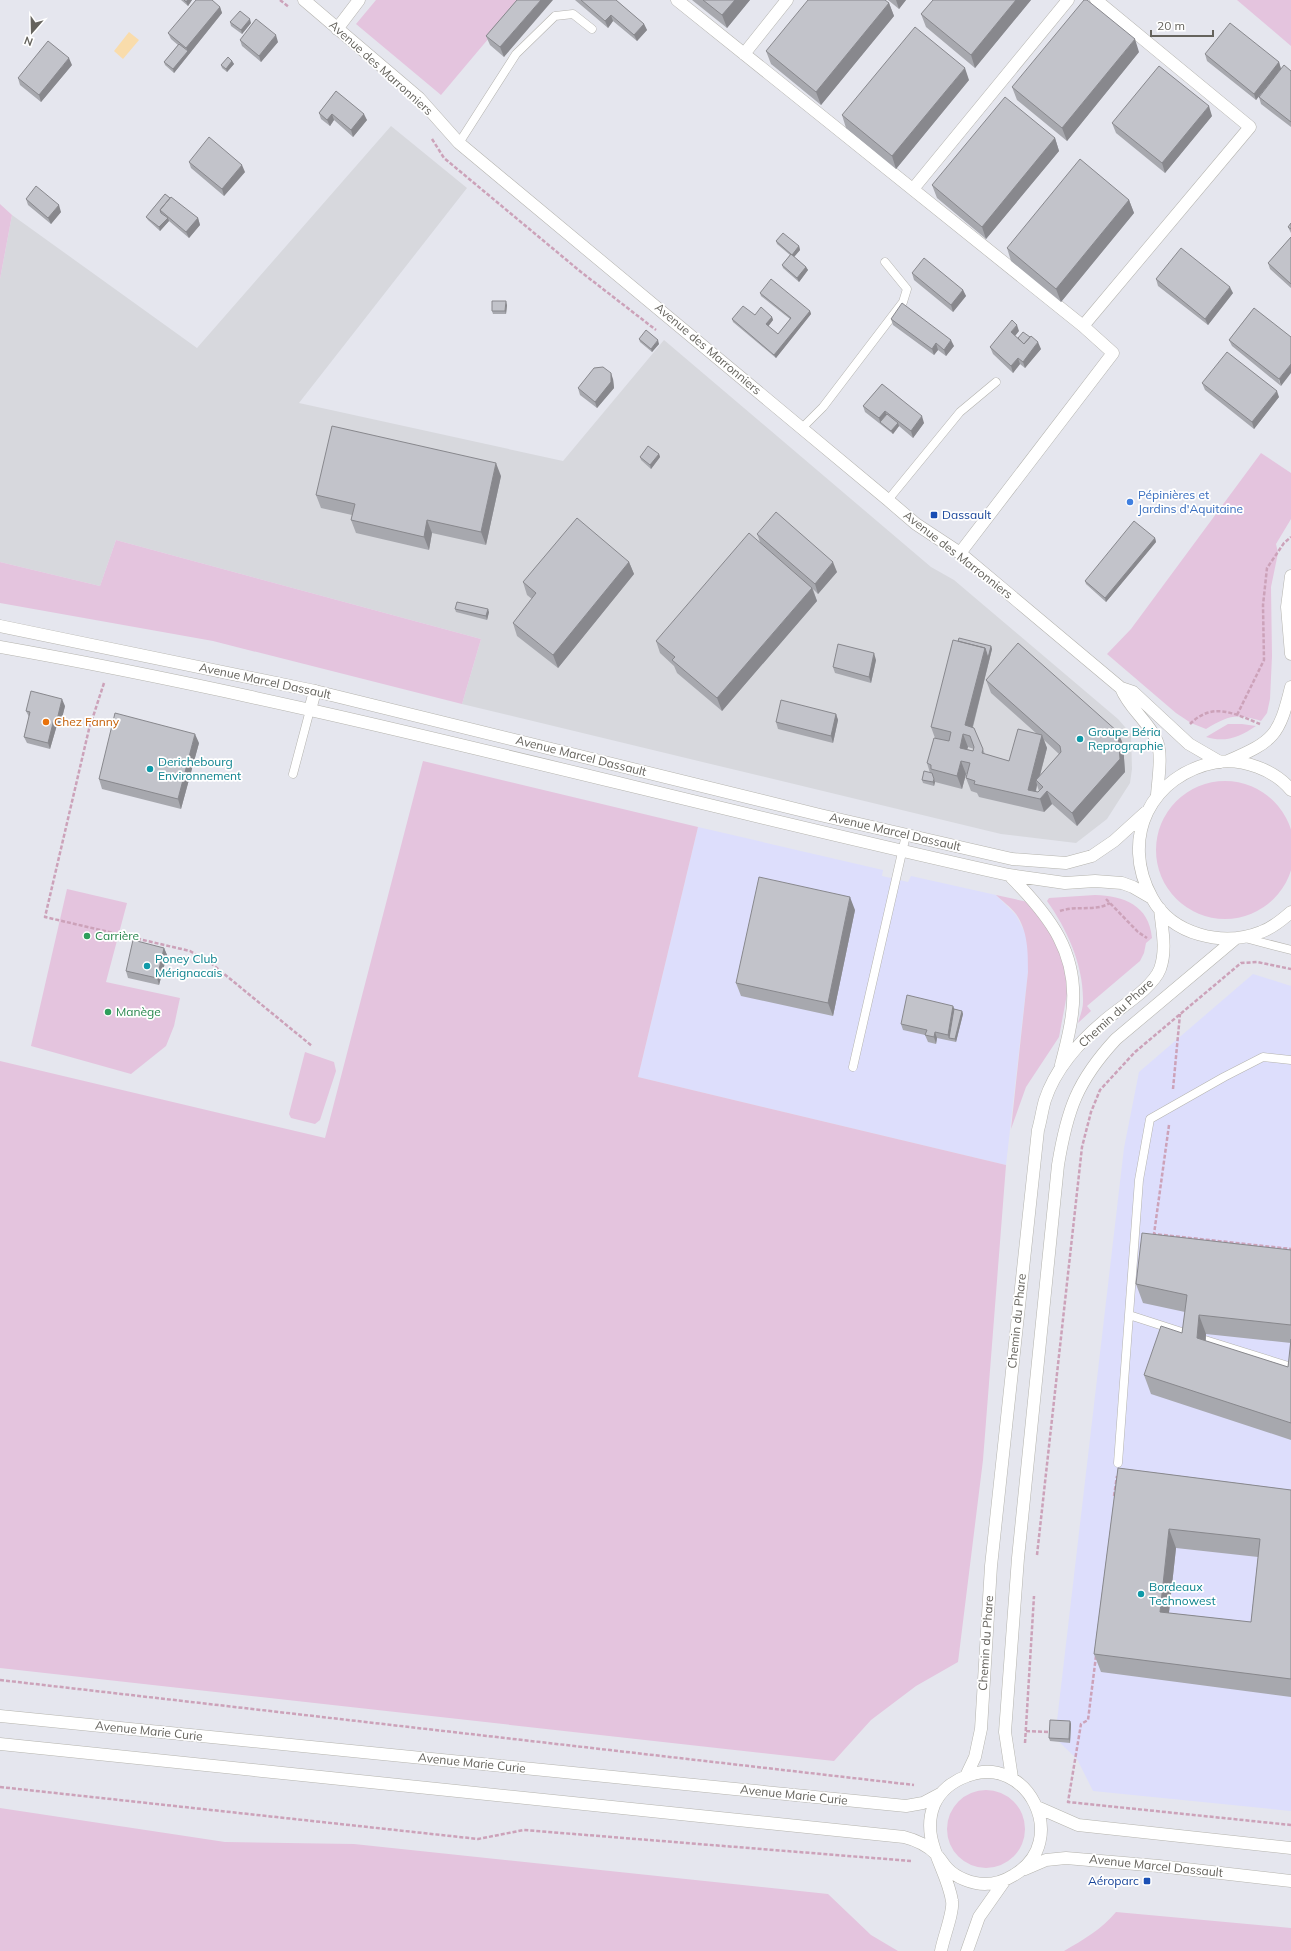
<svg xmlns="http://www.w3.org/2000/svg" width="1291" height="1951" font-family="Mulish,sans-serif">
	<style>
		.commercial { fill: #dddefc }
		.industrial { fill: #d7d8dd }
		.green { fill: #e4c4de }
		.water { fill: #f9dcab }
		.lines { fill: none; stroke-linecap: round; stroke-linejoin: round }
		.lane-casing { stroke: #b4b3ae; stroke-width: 9 }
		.street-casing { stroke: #b4b3ae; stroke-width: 13 }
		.secondary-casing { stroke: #b5b4ae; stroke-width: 13 }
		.path { stroke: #cca2b9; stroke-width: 2.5; stroke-dasharray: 4 2; stroke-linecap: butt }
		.lane { stroke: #fff; stroke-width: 8 }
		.street { stroke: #fff; stroke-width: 12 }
		.secondary { stroke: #fff; stroke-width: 12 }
		.wall { fill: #a7a8ae; fill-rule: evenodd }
		.shaded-wall { fill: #88888d }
		.building { fill: #c2c3ca; stroke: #88888d; fill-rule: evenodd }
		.shop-dot { fill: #3f7fe0; stroke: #fff; stroke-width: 1.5 }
		.transit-dot { fill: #1a4fb4; stroke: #fff; stroke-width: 1.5 }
		.food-dot { fill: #e8710a; stroke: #fff; stroke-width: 1.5 }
		.culture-dot { fill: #0f9aa8; stroke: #fff; stroke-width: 1.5 }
		.leisure-dot { fill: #2e9e5b; stroke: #fff; stroke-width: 1.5 }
		.labels { text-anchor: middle; stroke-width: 3.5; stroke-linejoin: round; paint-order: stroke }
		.street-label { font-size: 12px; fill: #65635d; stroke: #fff }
		.shop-label { font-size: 12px; fill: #366cbe; stroke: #fff; text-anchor: start }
		.transit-label { font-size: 12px; fill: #164399; stroke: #fff; text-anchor: start }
		.food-label { font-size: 12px; fill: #c56008; stroke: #fff; text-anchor: start }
		.culture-label { font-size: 12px; fill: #0d838f; stroke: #fff; text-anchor: start }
		.leisure-label { font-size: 12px; fill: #27864d; stroke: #fff; text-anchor: start }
	</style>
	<rect width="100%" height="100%" fill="#e5e6ee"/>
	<path class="commercial" d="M698 827 883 870 882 876 908 882 911 876 996 895 1016 915 1026 934 1028 951V972L1006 1165 638 1077Z
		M1253 974 1291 986V1811L1093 1791 1077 1759 1055 1738 1124 1148 1139 1072Z"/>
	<path class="industrial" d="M391 126 467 188 299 403 563 461 664 340 931 567 954 580 1118 719 1131 734 1132 769 1130 783 1107 819 1076 843 1001 834 462 704 481 639 116 540 100 586 0 562V279L12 215 197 348Z"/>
	<path class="green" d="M376 0H521L441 95 356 24Z
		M1237 0H1291V46Z
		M0 204 12 215 0 279Z
		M1261 453 1291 473V519L1276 544 1278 553 1271 587 1272 656 1270 699 1267 713 1261 721C1235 713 1228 716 1206 729L1191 723 1176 713 1107 654 1131 629Z
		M116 540 481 639 462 704 213 641 0 603V562L100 586Z
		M1228 724H1242L1256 726C1240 737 1225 743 1206 737Z
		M423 761 698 827 638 1077 1006 1165 983 1460 958 1662 916 1686 871 1720 834 1761 0 1668V1061L325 1138Z
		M1156 850a69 69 0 1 1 138 0a69 69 0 1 1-138 0Z
		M67 889 127 903 106 982 180 998 174 1026 166 1046 131 1074 31 1046Z
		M996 895 1028 902 1059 944 1066 973 1067 994 1059 1037 1026 1087 1011 1129 1028 972C1028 952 1028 931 1016 914 1011 907 1002 901 996 895Z
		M1095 895C1124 896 1149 905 1152 938L1146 943 1144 953 1140 961 1087 1006 1091 1011 1078 1023C1080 1016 1083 1009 1083 1002 1084 966 1067 929 1047 901L1049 898Z
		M305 1052 334 1062 336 1071 320 1120 315 1124 291 1118 289 1114Z
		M947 1829a39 39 0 1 1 78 0a39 39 0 1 1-78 0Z
		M0 1808 225 1842 354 1844 828 1894 871 1935 898 1951H0Z
		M1116 1912 1291 1928V1951H1064C1083 1940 1102 1929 1116 1912Z"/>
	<path class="water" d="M129 32 139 40 123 59 114 51Z"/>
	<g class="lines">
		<defs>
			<path id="lane" d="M459 143 516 54 555 16 573 14 592 29
				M802 428 823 407 903 302 907 289 885 262
				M888 500 960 412 996 382
				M293 774 310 710
				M1245 938 1291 950
				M853 1067 906 835
				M1129 1315 1191 1335
				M1205 1340 1291 1367
				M1118 1463 1139 1180 1150 1119 1224 1077 1263 1057 1291 1060"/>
			<path id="street" d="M304 0 419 98 459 143 888 500 916 524 960 553 1121 688 1133 692 1189 744 1220 762
				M677 0 1083 326 1113 353 960 553
				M337 29 359 0
				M744 54 787 0
				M913 189 1068 0
				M1083 326 1250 127 1096 0
				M1121 688C1129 708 1147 720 1156 739 1163 752 1158 780 1157 795
				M310 710 315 691"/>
			<path id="secondary" d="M1291 576 1287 607 1291 654
				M0 626 315 691 820 815 1012 859 1066 863 1092 856 1114 841 1146 812
				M0 647C340 707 673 801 1009 875L1065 883 1095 881 1122 883 1133 887 1152 898
				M1228 761C1274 741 1279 736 1291 687
				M1291 790C1275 770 1242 758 1217 762 1151 774 1119 838 1152 898 1172 935 1223 947 1261 932 1272 928 1282 920 1291 912
				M1009 875C1050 916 1080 954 1072 1014 1070 1032 1065 1049 1061 1065
				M0 1716 906 1806 923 1803 940 1794
				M0 1744 904 1837C916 1840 927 1845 936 1854 940 1858 943 1864 947 1868 956 1878 973 1884 985 1884 995 1884 1006 1880 1014 1875 1072 1841 1027 1752 967 1776 953 1781 940 1791 934 1805 920 1840 947 1868 952 1901 954 1911 943 1939 941 1951
				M966 1776 975 1757 981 1729 991 1566 1038 1130C1041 1120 1042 1110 1045 1100 1056 1067 1083 1038 1109 1017 1124 1005 1153 987 1160 969 1167 950 1162 929 1160 909
				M1012 1778 1005 1732 1018 1558 1058 1165C1067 1110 1077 1081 1116 1039L1235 939
				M1037 1807 1078 1825 1291 1848
				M1025 1869 1046 1860 1066 1858 1159 1866 1291 1881
				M967 1951 979 1917 1005 1880"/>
		</defs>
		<use href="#lane" class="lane-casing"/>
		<use href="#street" class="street-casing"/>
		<use href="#secondary" class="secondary-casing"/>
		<path class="path" d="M280 0 289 7
			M432 139 444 158 581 272 656 330
			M104 683 89 729 45 917 190 951 212 964 312 1046
			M1237 715 1264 660 1263 605 1267 568 1284 543 1291 537
			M1190 724C1213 701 1235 714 1260 724
			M1106 899 1138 932 1147 938
			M1060 911C1077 905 1095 912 1110 903
			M1173 1089 1180 1014
			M1169 1125 1154 1234 1291 1249
			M1114 1496 1117 1476
			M1037 1555 1082 1147 1091 1112 1100 1090 1135 1052 1241 963 1257 962 1291 969
			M1096 1656 1088 1720 1081 1724 1068 1802 1291 1825
			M0 1680 914 1785
			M1026 1731 1051 1732
			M1025 1743 1034 1596
			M0 1787 478 1839 524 1830 911 1861"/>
		<use href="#lane" class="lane"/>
		<use href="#street" class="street"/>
		<use href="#secondary" class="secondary"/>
	</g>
	<path class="wall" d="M181 0H192L188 6Z
		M517 0 504 57 490 45 486 36Z
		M575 0H616L644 24 647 30 637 41 613 21 608 28Z
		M692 0H750L727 28Z
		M888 0H906L899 9Z
		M933 0H1031L975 68 926 27 921 14Z
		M889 3 894 16 821 105 771 64 766 51Z
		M220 7 222 13 174 73 165 65 164 62 178 45 171 39 168 33Z
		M230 22 251 23 242 34 231 26Z
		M240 40 278 42 261 62 242 46Z
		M1139 52 1067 141 1017 100 1012 87Z
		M1205 54 1279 62 1281 69 1256 100 1207 61Z
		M232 61 234 64 227 72 222 68 221 65Z
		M72 65 41 102 20 85 18 78Z
		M1291 71V127L1261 104 1259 97Z
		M969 80 896 169 846 128 842 115Z
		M336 91 367 120 353 137 334 120 330 126 321 119 319 113Z
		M1212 116 1165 173 1116 133 1112 123Z
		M1055 138 1059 151 986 239 937 198 932 185Z
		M189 162 245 172 224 196 191 168Z
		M165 194 198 218 200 225 189 238 169 221 160 231 148 220 146 217Z
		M26 199 61 212 51 224 28 205Z
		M1129 200 1134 213 1061 302 1011 261 1007 248Z
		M1291 223V233L1288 227Z
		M1291 237V288L1270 269 1268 263Z
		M776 241 799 246 800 250 794 257 806 267 808 270 799 282 783 268 782 265 790 255 777 244Z
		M912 273 963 290 966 296 953 312 914 280Z
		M1156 279 1233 293 1208 325 1158 286Z
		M760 293 810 311 811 314 776 358 733 322 732 319 755 315 772 317 773 320 768 326 778 334 790 319 761 296Z
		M507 305 506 314H493L492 311Z
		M1254 308 1281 386 1232 346 1229 340Z
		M891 319 954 346 946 356 938 350 934 355 893 325Z
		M1019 331 1015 336 1018 338 1041 349 1025 368 1020 364 1013 373 993 354 990 347Z
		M639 339 659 344 652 352 640 342Z
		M613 379 614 388 597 408 580 395 578 388Z
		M1202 383 1279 397 1254 429 1205 390Z
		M882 384 924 423 913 438 899 426 893 434 865 412 863 406Z
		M659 454 660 457 651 469 641 460 640 457Z
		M501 476 486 545 432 533 429 550 356 533 351 520 352 515 321 508 316 495Z
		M757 534 837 572 818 594 813 589 817 601 722 711 677 673 674 666 660 653 656 641 760 542Z
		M1155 538 1156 542 1106 602 1086 584 1085 581Z
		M629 562 634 574 558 668 517 636 513 623 532 599 527 595 523 582Z
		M455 609 489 612 487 620 456 612Z
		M958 641 991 646 992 649 973 727 985 754 1009 761 1037 734 991 693 986 680 1123 744 1125 772 1077 826 1052 804 1044 812 979 797 977 793 971 791 966 778 967 774H966L962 789 935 782 934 786 923 783 922 780 930 773 927 763 935 738 931 727ZM1044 740 1059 754 1040 776 1047 748ZM968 747 974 749 973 751 967 749ZM1037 785 1039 791 1038 792H1036Z
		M876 660 871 683 835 673 833 667Z
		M65 706 60 726 57 725 50 749 27 743 24 737 29 717 26 711Z
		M836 714 838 720 833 743 778 729 776 722Z
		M199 743 181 809 102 789 99 779Z
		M855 910 833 1016 741 996 736 983Z
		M164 948 167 955 159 985 128 978 126 971Z
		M953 1006 954 1009 962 1011 963 1014 956 1042 937 1038 936 1044 928 1042 925 1035 903 1030 901 1024Z
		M1291 1250V1440L1151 1394 1144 1375 1182 1333 1185 1312 1143 1303 1136 1284ZM1206 1334 1291 1343 1288 1367 1206 1341Z
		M1118 1468 1291 1490V1697L1101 1672 1094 1654ZM1176 1548 1258 1557 1251 1622 1169 1613Z
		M1070 1721 1071 1724 1070 1743 1050 1741 1049 1738Z"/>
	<path class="shaded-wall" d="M188 0H192L188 6 186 2Z
		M541 0H553L504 57 500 47Z
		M735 0H750L727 28 722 15Z
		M896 0H906L899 9Z
		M1016 0H1031L975 68 971 55Z
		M889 3 894 16 821 105 816 92Z
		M220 7 222 13 174 73 173 69 188 51 186 48Z
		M611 15 613 21 608 28 605 21Z
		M250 19 251 23 242 34 241 30Z
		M644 24 647 30 637 41 634 35Z
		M276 35 278 42 261 62 259 56Z
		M1135 39 1139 52 1067 141 1062 128Z
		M69 58 72 65 41 102 39 95Z
		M232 61 234 64 227 72 226 69Z
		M1279 62 1281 69 1256 100 1254 94Z
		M965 68 969 80 896 169 892 156Z
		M1209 106 1212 116 1165 173 1162 163Z
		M332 114 334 120 330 126 327 120Z
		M364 114 367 120 353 137 351 130Z
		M1055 138 1059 151 986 239 982 227Z
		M242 165 245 172 224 196 222 189Z
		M1129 200 1134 213 1061 302 1056 289Z
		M59 205 61 212 51 224 48 218Z
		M168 218 169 221 160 231 159 227Z
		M198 218 200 225 189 238 186 232Z
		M799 246 800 250 793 258 792 255Z
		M806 267 808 270 799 282 797 278Z
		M1230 287 1233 293 1208 325 1205 319Z
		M963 290 966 296 953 312 951 305Z
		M506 301 507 305 506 314 505 311Z
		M810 311 811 314 776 358 774 355Z
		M772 317 773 320 767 328 766 324Z
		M1017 325 1019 331 1013 338 1011 332Z
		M658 340 659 344 652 352 651 349Z
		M951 340 954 346 946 356 944 350Z
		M1038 342 1041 349 1025 368 1023 362Z
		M936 343 938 350 934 355 932 349Z
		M1018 358 1020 364 1013 373 1011 366Z
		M1291 364V373L1281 386 1279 379Z
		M611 373 613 379 614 388 597 408 595 402Z
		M1277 391 1279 397 1254 429 1252 422Z
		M885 411 888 417 880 422 879 418Z
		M922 416 924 423 913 438 911 431Z
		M898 423 899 426 893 434 891 431Z
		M659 454 660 457 651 469 650 465Z
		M496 463 501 476 486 545 481 532Z
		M427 520 432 533 429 550 424 537Z
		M1155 538 1156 542 1106 602 1105 598Z
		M629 562 634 574 558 668 553 655Z
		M833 562 837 572 818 594 815 584Z
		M812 588 817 601 722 711 717 698Z
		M488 609 489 612 487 620 486 616Z
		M991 646 992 649 970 737 965 725 985 648Z
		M874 653 876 660 871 683 869 677Z
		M62 699 65 706 60 726 57 720Z
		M836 714 838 720 833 743 831 736Z
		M54 719 57 725 50 749 48 743Z
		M1118 732 1123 744 1125 772 1077 826 1072 813Z
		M195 734 199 743 181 809 178 799Z
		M963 734 968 747 964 760 960 748Z
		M1042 735 1047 748 1038 782 1036 780 1037 785 1034 798 1028 790Z
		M961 761 966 774 962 789 957 776Z
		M934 779 935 782 934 786 933 782Z
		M1047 791 1052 804 1044 812 1040 799Z
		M850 897 855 910 833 1016 828 1003Z
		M164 948 167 955 159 985 157 978Z
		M953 1006 956 1013 949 1038 948 1035Z
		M962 1011 963 1014 956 1042 955 1039Z
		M935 1032 937 1038 936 1044 934 1037Z
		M1199 1315 1206 1334 1204 1357 1197 1338Z
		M1169 1529 1176 1548 1167 1630 1160 1612Z
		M1070 1721 1071 1724 1070 1743 1069 1739Z"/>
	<path class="building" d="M184 0H188L186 2Z
		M196 0H212L220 7 186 48 168 33Z
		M517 0H541L500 47 486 36Z
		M581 0H616L644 24 634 35 611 15 605 21Z
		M703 0H735L722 15Z
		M808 0H885L889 3 816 92 766 51Z
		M933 0H1016L971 55 921 14Z
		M1084 0H1087L1135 39 1062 128 1012 87Z
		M240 11 250 19 241 30 230 22Z
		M256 19 276 35 259 56 240 40Z
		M1230 23 1279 62 1254 94 1205 54Z
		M915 27 965 68 892 156 842 115Z
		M48 41 69 58 39 95 18 78Z
		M179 44 188 51 173 69 164 62Z
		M228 57 232 61 226 69 221 65Z
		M1284 65 1291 71V122L1259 97Z
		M1159 66 1209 106 1162 163 1112 123Z
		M336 91 364 114 351 130 332 114 327 120 319 113Z
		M1005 97 1055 138 982 227 932 185Z
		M209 137 242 165 222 189 189 162Z
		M1080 159 1129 200 1056 289 1007 248Z
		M36 186 59 205 48 218 26 199Z
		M165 194 170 198 160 210 161 213 168 218 159 227 146 217Z
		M171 197 198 218 186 232 160 210Z
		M1291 223V229L1288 227Z
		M783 233 799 246 792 255 776 241Z
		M1291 237V284L1268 263Z
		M1181 248 1230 287 1205 319 1156 279Z
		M791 254 806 267 797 278 782 265Z
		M924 258 963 290 951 305 912 273Z
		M771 279 810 311 774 355 732 319 743 306 755 315 761 307 772 317 766 324 778 334 791 318 760 293Z
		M492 301H506L505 311H492Z
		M902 303 951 340 944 350 936 343 932 349 891 319Z
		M1254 308 1291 337V364L1279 379 1229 340Z
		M1012 320 1017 325 1011 332 1024 344 1031 336 1038 342 1023 362 1018 358 1011 366 990 347Z
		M646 330 658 340 651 349 639 339Z
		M1023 332 1030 337 1024 344 1018 338Z
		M1227 352 1277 391 1252 422 1202 383Z
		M603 367 611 373V382L595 402 578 388 594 368Z
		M882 384 922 416 911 431 885 411 879 418 863 406Z
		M887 414 898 423 891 431 880 422Z
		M332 426 496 463 481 532 427 520 424 537 351 520 355 504 316 495Z
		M648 446 659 454 650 465 640 457Z
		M776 512 833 562 815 584 757 534Z
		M577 518 629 562 553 655 513 623 536 593 523 582Z
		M1134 521 1155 538 1105 598 1085 581Z
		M749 533 812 588 717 698 672 660 675 657 656 641Z
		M457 602 488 609 486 616 455 609Z
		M959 638 991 646 988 658 985 648 958 641Z
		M953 640 985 648 965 725 974 728 983 749 982 753 1009 761 1018 729 1042 735 1028 790 1038 792 1043 787 1036 780 1061 752 1060 746 986 680 1018 643 1118 732 1120 759 1072 813 1047 791 1040 799 974 784 975 781 966 778 970 763 961 761 957 776 931 769V765L927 763 934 738 949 741 951 732 931 727ZM963 734 970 736 974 747 973 751 960 748Z
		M838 644 874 653 869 677 833 667Z
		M31 691 62 699 57 720 54 719 48 743 24 737 30 712 26 711Z
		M781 700 836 714 831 736 776 722Z
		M115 713 195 734 178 799 99 779Z
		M924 771 932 773 934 779 933 782 922 780Z
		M759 877 850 897 828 1003 736 983Z
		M133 940 164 948 157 978 126 971Z
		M907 995 953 1006 948 1035 935 1032 934 1037 925 1035 927 1030 901 1024Z
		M954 1009 962 1011 955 1039 949 1038Z
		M1142 1233 1291 1250V1325L1199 1315 1197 1338 1288 1367 1291 1339V1423L1144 1375 1161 1326 1182 1333 1187 1295 1136 1284Z
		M1118 1468 1291 1490V1679L1094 1654ZM1169 1529 1260 1539 1251 1622 1160 1612Z
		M1050 1720 1070 1721 1069 1739 1049 1738Z"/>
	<circle class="shop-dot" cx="1130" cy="502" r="4"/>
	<g class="transit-dot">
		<rect x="930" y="511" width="8" height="8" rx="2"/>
		<rect x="1143" y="1877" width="8" height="8" rx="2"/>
	</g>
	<circle class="food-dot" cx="46" cy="722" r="4"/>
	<g class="culture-dot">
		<circle cx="1080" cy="739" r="4"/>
		<circle cx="150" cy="769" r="4"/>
		<circle cx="147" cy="966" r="4"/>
		<circle cx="1141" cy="1594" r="4"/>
	</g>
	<g class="leisure-dot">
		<circle cx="87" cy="936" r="4"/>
		<circle cx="108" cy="1012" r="4"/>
	</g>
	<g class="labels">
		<g class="street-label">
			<text transform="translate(381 68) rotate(42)" y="4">Avenue des Marronniers</text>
			<text transform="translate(708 349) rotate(40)" y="4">Avenue des Marronniers</text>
			<text transform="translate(958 555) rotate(38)" y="4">Avenue des Marronniers</text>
			<text transform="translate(265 681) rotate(12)" y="4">Avenue Marcel Dassault</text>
			<text transform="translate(581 756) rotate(14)" y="4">Avenue Marcel Dassault</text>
			<text transform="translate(895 832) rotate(13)" y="4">Avenue Marcel Dassault</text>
			<text transform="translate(1116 1013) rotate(-42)" y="4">Chemin du Phare</text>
			<text transform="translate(1017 1321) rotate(-84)" y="4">Chemin du Phare</text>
			<text transform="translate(986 1643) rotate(-86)" y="4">Chemin du Phare</text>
			<text transform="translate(149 1731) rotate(6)" y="4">Avenue Marie Curie</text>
			<text transform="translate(472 1763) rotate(6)" y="4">Avenue Marie Curie</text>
			<text transform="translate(794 1795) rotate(6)" y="4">Avenue Marie Curie</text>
			<text transform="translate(1156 1866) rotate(6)" y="4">Avenue Marcel Dassault</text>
		</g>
		<g class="shop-label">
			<text x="1138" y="499">Pépinières et<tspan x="1138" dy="14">Jardins d'Aquitaine</tspan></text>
		</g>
		<g class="transit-label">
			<text x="942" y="519">Dassault</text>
			<text x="1139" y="1885" text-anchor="end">Aéroparc</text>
		</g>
		<g class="food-label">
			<text x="54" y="726">Chez Fanny</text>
		</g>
		<g class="culture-label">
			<text x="1088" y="736">Groupe Béria<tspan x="1088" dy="14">Reprographie</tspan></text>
			<text x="158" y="766">Derichebourg<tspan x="158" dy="14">Environnement</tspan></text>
			<text x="155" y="963">Poney Club<tspan x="155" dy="14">Mérignacais</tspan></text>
			<text x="1149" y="1591">Bordeaux<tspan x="1149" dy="14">Technowest</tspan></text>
		</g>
		<g class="leisure-label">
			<text x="95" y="940">Carrière</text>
			<text x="116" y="1016">Manège</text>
		</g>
	</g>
	<g transform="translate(32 32) rotate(200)" stroke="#ffffff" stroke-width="3" paint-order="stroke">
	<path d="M0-3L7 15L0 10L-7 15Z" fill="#65635d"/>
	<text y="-6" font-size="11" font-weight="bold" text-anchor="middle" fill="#65635d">N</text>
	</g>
	<path d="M1151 30v6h62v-6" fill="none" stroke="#65635d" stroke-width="2"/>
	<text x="1157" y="30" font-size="12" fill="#65635d" stroke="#ffffff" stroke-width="3" paint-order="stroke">20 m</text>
</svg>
